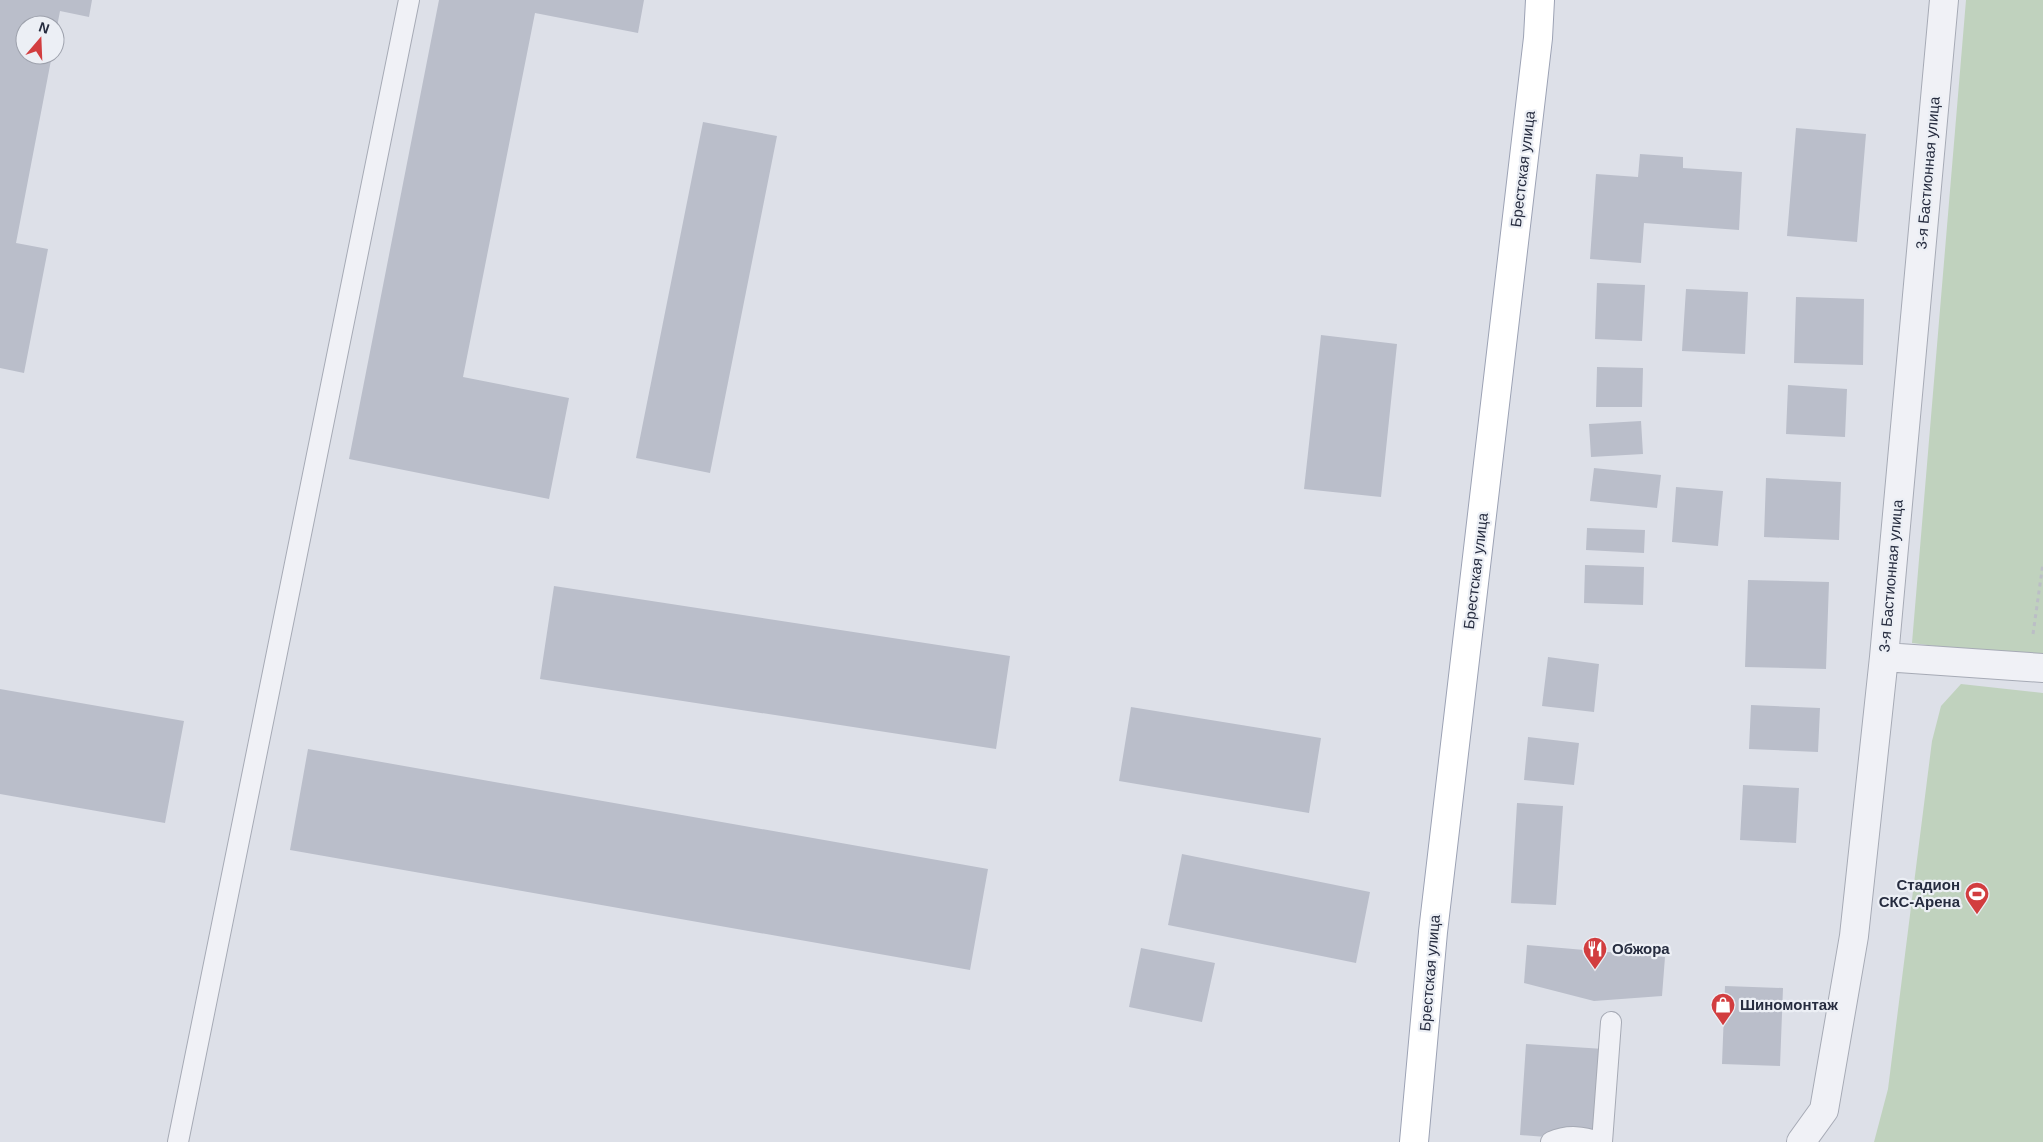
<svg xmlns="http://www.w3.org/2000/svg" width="2043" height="1142" font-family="Helvetica,sans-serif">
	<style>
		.green { fill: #c0d2be }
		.building { fill: #babeca }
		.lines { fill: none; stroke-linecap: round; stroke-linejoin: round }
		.service-casing { stroke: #a6aab5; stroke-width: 22 }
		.minor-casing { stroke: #a6aab5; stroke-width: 30 }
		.primary-casing { stroke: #9ca2b4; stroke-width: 30 }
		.path { stroke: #bbbec6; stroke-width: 3; stroke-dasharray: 4 4; stroke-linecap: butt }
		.service { stroke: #f0f1f6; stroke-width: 20 }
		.minor { stroke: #f0f1f6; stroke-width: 28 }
		.primary { stroke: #fff; stroke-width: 28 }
		.labels { text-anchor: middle; stroke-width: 4.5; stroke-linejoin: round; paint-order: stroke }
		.street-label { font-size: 15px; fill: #262c3f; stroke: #eceff5 }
		.poi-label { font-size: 15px; font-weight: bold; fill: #262c3f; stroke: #eceff5; text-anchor: start }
	</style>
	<rect width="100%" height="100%" fill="#dde0e8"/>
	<path class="green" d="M1966 0H2043V660L1912 643Z
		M1961 684 2043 693V1142H1874L1888 1089 1932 741 1941 706Z"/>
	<path class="building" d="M0 0H92L89 17 60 11 56 32 55 25H25V55H52L16 243 48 249 24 373 0 368Z
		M439 0H644L638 33 535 13 463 377 569 398 549 499 349 459Z
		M703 122 777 136 710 473 636 458Z
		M1796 128 1866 134 1857 242 1787 236Z
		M1640 154 1683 157V168L1742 172 1739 230 1644 223 1641 263 1590 259 1596 174 1638 177Z
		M1597 283 1645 285 1642 341 1595 339Z
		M1686 289 1748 292 1745 354 1682 351Z
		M1796 297 1864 299 1863 365 1794 363Z
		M1321 335 1397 344 1381 497 1304 489Z
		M1597 367 1643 368 1642 407H1596Z
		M1788 385 1847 389 1845 437 1786 434Z
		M1641 421 1643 454 1591 457 1589 424Z
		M1594 468 1661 475 1657 508 1590 501Z
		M1766 478 1841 482 1839 540 1764 537Z
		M1676 487 1723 491 1718 546 1672 542Z
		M1587 528 1645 530 1644 553 1586 550Z
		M1585 565 1644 567 1643 605 1584 603Z
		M1748 580 1829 582 1826 669 1745 667Z
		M554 586 1010 656 996 749 540 679Z
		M1548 657 1599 664 1594 712 1542 706Z
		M0 689 184 721 165 823 0 794Z
		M1751 705 1820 708 1818 752 1749 749Z
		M1131 707 1321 738 1309 813 1119 781Z
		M1528 737 1579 743 1574 785 1524 780Z
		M308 749 988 869 970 970 290 850Z
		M1743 785 1799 788 1796 843 1740 840Z
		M1517 803 1563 806 1556 905 1511 903Z
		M1182 854 1370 892 1356 963 1168 925Z
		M1527 945 1665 957 1662 996 1594 1001 1524 983Z
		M1141 948 1215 963 1202 1022 1129 1007Z
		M1725 986 1783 988 1780 1066 1722 1064Z
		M1526 1044 1604 1049 1597 1141 1520 1135Z"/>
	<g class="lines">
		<defs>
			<path id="service" d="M178 1142 409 0
				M1551 1142C1569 1134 1583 1137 1600 1142
				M1602 1142 1611 1022"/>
			<path id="minor" d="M1884 657 2043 668
				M1801 1142 1824 1110 1854 936 1884 657 1944 0"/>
			<path id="primary" d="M1414 1142 1433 932 1538 38 1540 0"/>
		</defs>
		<use href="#service" class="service-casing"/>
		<use href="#minor" class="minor-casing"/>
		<use href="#primary" class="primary-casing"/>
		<path class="path" d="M2033 634 2043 563"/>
		<use href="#service" class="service"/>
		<use href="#minor" class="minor"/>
		<use href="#primary" class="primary"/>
	</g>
	<defs>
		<symbol id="stadium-pin" viewBox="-11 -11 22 30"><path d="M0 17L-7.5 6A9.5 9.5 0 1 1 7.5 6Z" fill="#d23d3f" stroke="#eceff5"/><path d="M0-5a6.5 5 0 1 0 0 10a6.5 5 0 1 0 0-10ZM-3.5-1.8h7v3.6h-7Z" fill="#fff"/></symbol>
		<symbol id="restaurant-pin" viewBox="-11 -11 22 30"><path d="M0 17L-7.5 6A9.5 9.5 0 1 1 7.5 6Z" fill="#d23d3f" stroke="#eceff5"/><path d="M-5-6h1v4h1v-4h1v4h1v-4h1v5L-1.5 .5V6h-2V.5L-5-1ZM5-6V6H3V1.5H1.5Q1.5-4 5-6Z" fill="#fff"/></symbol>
		<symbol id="shop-pin" viewBox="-11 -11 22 30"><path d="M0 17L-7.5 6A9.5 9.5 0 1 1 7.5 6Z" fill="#d23d3f" stroke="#eceff5"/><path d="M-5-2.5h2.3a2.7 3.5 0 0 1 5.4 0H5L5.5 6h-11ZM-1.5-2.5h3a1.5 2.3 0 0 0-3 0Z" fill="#fff"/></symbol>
	</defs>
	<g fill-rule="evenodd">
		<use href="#stadium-pin" x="1963" y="880" width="28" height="38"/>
		<use href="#restaurant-pin" x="1581" y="935" width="28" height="38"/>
		<use href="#shop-pin" x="1709" y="991" width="28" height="38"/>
	</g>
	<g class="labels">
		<g class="street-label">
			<text transform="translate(1523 169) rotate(-83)" y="5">Брестская улица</text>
			<text transform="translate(1928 173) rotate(-85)" y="5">3-я Бастионная улица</text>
			<text transform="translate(1476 571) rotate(-83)" y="5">Брестская улица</text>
			<text transform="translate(1891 576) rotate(-85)" y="5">3-я Бастионная улица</text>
			<text transform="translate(1430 973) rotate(-85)" y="5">Брестская улица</text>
		</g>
		<g class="poi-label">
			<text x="1960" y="890" text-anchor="end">Стадион<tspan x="1960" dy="17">СКС-Арена</tspan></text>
			<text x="1612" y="954">Обжора</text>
			<text x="1740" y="1010">Шиномонтаж</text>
		</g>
	</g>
	<g transform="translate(40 40) rotate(19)"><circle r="24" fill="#eceff5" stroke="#9da1ac"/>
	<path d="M0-4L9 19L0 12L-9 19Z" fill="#d23d3f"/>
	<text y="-8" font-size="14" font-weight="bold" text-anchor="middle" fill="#262c3f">N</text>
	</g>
</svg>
